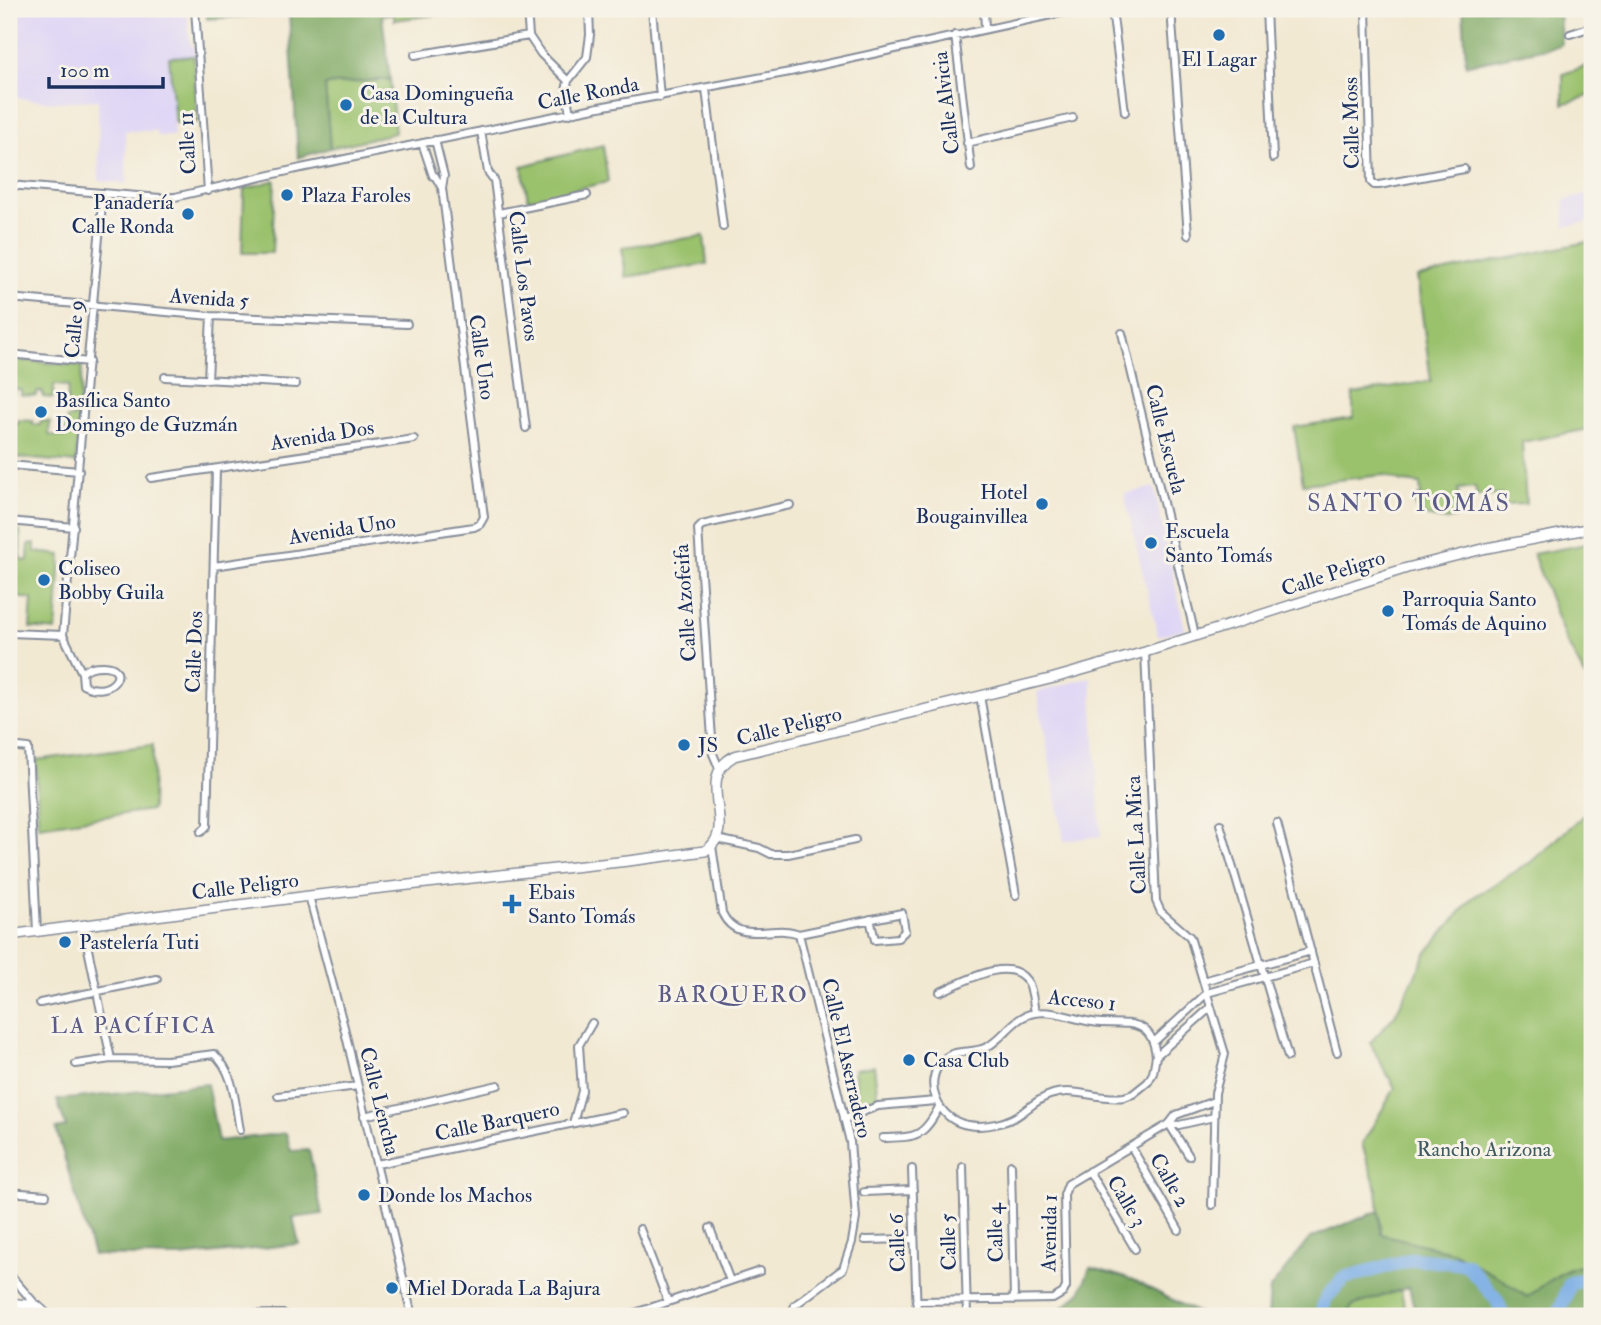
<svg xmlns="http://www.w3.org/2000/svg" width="1601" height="1325" font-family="'IM FELL Double Pica',serif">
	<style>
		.built { fill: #ded5f6 }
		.green { fill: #9ac16c; stroke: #5a7865; stroke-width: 2 }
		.forest { fill: #7ba760; stroke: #4b6b5f; stroke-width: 2 }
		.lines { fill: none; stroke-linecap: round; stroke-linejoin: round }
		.river { stroke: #78ace5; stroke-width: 14 }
		.street-casing { stroke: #868c98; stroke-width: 10 }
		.secondary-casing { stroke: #868c98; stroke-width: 12 }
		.street { stroke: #fff; stroke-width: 6 }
		.secondary { stroke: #fff; stroke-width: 9 }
		.poi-dot { fill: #1f6fb2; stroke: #f7f3e8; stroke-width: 2.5 }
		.labels { text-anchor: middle; stroke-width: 6; stroke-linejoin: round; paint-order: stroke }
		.poi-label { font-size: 21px; fill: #1b2f5e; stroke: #f7f3e8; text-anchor: start }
		.street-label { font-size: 21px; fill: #1b2f5e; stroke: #f7f3e8 }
		.park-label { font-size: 21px; fill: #415b62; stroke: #f7f3e8 }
		.neighbourhood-label { font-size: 23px; letter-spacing: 2px; fill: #5c5c88; stroke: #f7f3e8 }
		.quarter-label { font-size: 24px; letter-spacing: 2px; fill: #5c5c88; stroke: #f7f3e8 }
	</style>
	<rect width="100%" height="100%" fill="#f7f3e8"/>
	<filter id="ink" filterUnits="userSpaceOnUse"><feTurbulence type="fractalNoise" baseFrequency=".0143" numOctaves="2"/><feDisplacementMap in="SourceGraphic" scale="14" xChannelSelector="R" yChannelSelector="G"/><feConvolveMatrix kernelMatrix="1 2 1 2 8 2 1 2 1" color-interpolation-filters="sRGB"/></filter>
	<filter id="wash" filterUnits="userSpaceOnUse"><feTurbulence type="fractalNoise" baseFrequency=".00686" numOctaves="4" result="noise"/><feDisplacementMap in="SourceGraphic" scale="28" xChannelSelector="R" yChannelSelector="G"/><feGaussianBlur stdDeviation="1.57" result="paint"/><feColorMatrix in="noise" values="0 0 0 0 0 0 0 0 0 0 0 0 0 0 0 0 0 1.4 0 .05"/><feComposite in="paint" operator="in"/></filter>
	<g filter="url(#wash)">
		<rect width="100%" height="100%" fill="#f2e9d3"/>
		<path class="built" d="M45 9H187L190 43 194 47V56L169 58 175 123H173L174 136H157V131H125L127 184 99 181 98 100 54 102 9 97 13 38 9 13Z
			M1592 194V221L1565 227 1564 200Z
			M1154 487 1185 629 1158 636 1124 494Z
			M1091 677 1101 836 1064 841 1037 692Z"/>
		<path class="green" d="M394 9H484L394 20Z
			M194 56 197 122 175 123 169 57Z
			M1592 64V95L1563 104V74Z
			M390 79 395 133 330 148 325 85Z
			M603 145 608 182 528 200 522 166Z
			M275 180 272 253H242L244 189Z
			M704 236 707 264 626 277 622 247Z
			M1592 241V453L1589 429 1522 442 1526 504 1503 505 1501 495 1477 496 1475 487 1458 489 1461 516 1447 520 1418 515 1415 502 1416 497 1421 495 1420 484 1403 482 1383 475 1303 484 1294 427 1353 418V394L1431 381 1417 277Z
			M9 359 82 366 76 463 9 457V419H11L12 423 18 424V420L33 421V425H40L41 421 50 422 49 435 65 437 67 418H73L74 407 67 406 68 386 54 385 53 398 43 397V392H37L36 396 21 395V390L14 389V394H9Z
			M9 530 20 531 21 559 25 561 28 560 29 544H35V552L61 555 56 631 30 628 32 599 9 596Z
			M1592 543V689L1566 641 1533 554Z
			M153 745 152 810 38 826 36 760Z
			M1592 808V1265C1568 1263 1545 1284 1527 1298L1500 1278 1381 1234 1377 1190 1362 1144 1395 1088 1370 1043 1395 1015 1427 952 1472 898 1531 862Z
			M874 1066 878 1099 858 1102 854 1069Z
			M1401 1290 1406 1316H1346L1352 1306Z"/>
		<path class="forest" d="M206 9H393L394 13 382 15 390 79 325 85 330 148 298 158 289 13 207 19Z
			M1463 9H1559L1561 45 1466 65Z
			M207 1084 218 1141 286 1133 291 1151 309 1150 322 1214 293 1218 299 1244 180 1257 93 1255 56 1129 66 1127 57 1100Z
			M1379 1211 1381 1234 1452 1252 1500 1278 1527 1297C1545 1285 1568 1263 1592 1265V1316H1416L1409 1287 1352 1306 1346 1316H1268L1270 1289 1310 1238Z
			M1090 1267 1133 1280 1204 1316H1052L1080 1293Z"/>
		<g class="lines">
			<path class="river" d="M1320 1316 1326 1298 1344 1278 1414 1259 1466 1264 1497 1300 1503 1316
				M1558 1316 1570 1283 1592 1277"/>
		</g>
	</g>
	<g filter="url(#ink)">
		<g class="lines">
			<defs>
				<path id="street" d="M195 9 208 191
					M527 9 529 36 541 54 568 81
					M652 9 660 97
					M984 9 985 28
					M1112 9 1125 112
					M1171 9 1188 235
					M1266 9 1273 158
					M1366 9 1371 182 1374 185H1379L1464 169
					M1570 34 1592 27
					M955 35 971 168
					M415 55 529 36
					M706 89 723 227
					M570 114 566 91 568 81 587 57 590 35 589 9
					M481 131 488 172 494 180 526 428
					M422 143 433 176H435L442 188
					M967 143 1073 118
					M9 185 160 198 175 197 301 168 599 107 790 72 1079 9
					M499 213 587 195
					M9 298 211 316 407 324
					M1122 333 1195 635
					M9 354 89 362
					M165 377 296 384
					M208 380 211 316
					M9 465 79 471
					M151 478 414 439
					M9 521 74 527
					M214 566 474 527 480 524 484 517 442 188 444 176 435 140
					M9 633 63 635
					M63 635 103 193
					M63 635 82 673 83 685C113 700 132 666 103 666 94 666 88 667 82 673
					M1145 652 1156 901 1161 912 1190 937 1225 1054 1215 1093 1212 1205
					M980 696 1016 895
					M9 746 28 748 37 931
					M719 768 713 754 698 529 702 525 790 505
					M1277 823 1337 1052
					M1220 824 1288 1057
					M201 832 207 826 216 469
					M717 839 759 848 771 854H788L855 840
					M712 846 722 913C738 947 774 923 799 934L902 913 905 931 898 938 875 940 870 919
					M309 896 344 1027 412 1316
					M83 925 111 1059
					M1203 981 1311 951
					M940 992C962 983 1009 954 1027 981 1033 989 1033 1003 1035 1013
					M40 1003 157 979
					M1154 1042 1207 993 1314 963
					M1156 1056C1152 1019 1130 1024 1101 1023 1078 1022 1057 1009 1034 1013 1013 1017 1004 1038 987 1047 972 1055 956 1047 943 1060 921 1083 939 1121 968 1125 986 1128 1009 1123 1023 1112 1032 1105 1040 1098 1050 1095 1075 1086 1099 1101 1124 1097L1133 1094 1148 1082 1153 1073 1156 1056 1211 1007
					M76 1064 111 1059 167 1060 214 1054C235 1072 235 1105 240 1130
					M278 1096 358 1086
					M364 1116 498 1085
					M844 1119 878 1106 936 1101
					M573 1123 582 1091 579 1045 592 1023
					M1169 1124 1179 1125 1214 1117
					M1169 1124 1189 1156
					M883 1138C916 1137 923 1138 939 1107
					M1132 1148 1179 1230
					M377 1164 623 1113
					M1011 1165 1014 1300
					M963 1167 967 1316
					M912 1169 917 1316
					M1089 1171 1135 1249
					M9 1192 46 1195
					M864 1192 913 1190
					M710 1228 730 1281
					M640 1229 668 1302
					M865 1240 914 1239
					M9 1274 37 1306
					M916 1301 1053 1299 1063 1293 1066 1287 1064 1195 1068 1184 1169 1124 1176 1115 1214 1101
					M94 1316 284 1314 287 1316
					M626 1316 760 1271
					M791 1316 795 1305 843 1269 852 1242 856 1218 850 1142 799 934"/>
				<path id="secondary" d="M9 935 309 896 628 861 705 851C741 828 692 780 734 756L1054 678 1145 652 1407 568 1487 548 1592 528
					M9 1303 37 1306 48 1316"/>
			</defs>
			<use href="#street" class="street-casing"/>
			<use href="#secondary" class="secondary-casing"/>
			<use href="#street" class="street"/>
			<use href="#secondary" class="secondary"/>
		</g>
	</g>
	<g class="poi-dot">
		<circle cx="1219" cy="35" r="7"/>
		<circle cx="346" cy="105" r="7"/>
		<circle cx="287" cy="195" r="7"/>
		<circle cx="188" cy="214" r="7"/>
		<circle cx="41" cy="412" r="7"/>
		<circle cx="1042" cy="504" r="7"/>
		<circle cx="1151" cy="543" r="7"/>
		<circle cx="44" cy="580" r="7"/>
		<circle cx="1388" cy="611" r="7"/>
		<circle cx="684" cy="745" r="7"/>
		<path d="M508.5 893.5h7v7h7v7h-7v7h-7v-7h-7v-7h7z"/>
		<circle cx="65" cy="942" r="7"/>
		<circle cx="909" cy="1060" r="7"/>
		<circle cx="364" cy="1195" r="7"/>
		<circle cx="392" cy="1288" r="7"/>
	</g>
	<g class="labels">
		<g class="poi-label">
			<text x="1219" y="66" text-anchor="middle">El Lagar</text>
			<text x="360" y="100">Casa Domingueña<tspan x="360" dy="24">de la Cultura</tspan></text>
			<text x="301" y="202">Plaza Faroles</text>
			<text x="174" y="209" text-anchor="end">Panadería<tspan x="174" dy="24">Calle Ronda</tspan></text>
			<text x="55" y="407">Basílica Santo<tspan x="55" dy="24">Domingo de Guzmán</tspan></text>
			<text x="1028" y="499" text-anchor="end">Hotel<tspan x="1028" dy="24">Bougainvillea</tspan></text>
			<text x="1165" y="538">Escuela<tspan x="1165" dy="24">Santo Tomás</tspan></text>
			<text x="58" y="575">Coliseo<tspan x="58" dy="24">Bobby Guila</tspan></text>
			<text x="1402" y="606">Parroquia Santo<tspan x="1402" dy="24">Tomás de Aquino</tspan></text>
			<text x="698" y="752">JS</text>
			<text x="528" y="899">Ebais<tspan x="528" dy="24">Santo Tomás</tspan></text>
			<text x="79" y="949">Pastelería Tuti</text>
			<text x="923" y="1067">Casa Club</text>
			<text x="378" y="1202">Donde los Machos</text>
			<text x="406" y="1295">Miel Dorada La Bajura</text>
		</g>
		<g class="street-label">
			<text transform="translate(588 93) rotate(-11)" y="7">Calle Ronda</text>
			<text transform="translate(946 103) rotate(-97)" y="7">Calle Alvicia</text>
			<text transform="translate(1351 123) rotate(-91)" y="7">Calle Moss</text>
			<text transform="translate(187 143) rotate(-93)" y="7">Calle 11</text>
			<text transform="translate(524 276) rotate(83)" y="7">Calle Los Pavos</text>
			<text transform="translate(209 298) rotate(4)" y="7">Avenida 5</text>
			<text transform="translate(74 329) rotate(-85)" y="7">Calle 9</text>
			<text transform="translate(482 357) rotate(82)" y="7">Calle Uno</text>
			<text transform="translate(322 435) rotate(-9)" y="7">Avenida Dos</text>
			<text transform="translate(1166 439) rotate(76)" y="7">Calle Escuela</text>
			<text transform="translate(342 529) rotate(-9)" y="7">Avenida Uno</text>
			<text transform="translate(1333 573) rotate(-18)" y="7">Calle Peligro</text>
			<text transform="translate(685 603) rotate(-94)" y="7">Calle Azofeifa</text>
			<text transform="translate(194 652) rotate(-88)" y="7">Calle Dos</text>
			<text transform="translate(789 726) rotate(-14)" y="7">Calle Peligro</text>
			<text transform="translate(1136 835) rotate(-93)" y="7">Calle La Mica</text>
			<text transform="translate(245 886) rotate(-7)" y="7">Calle Peligro</text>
			<text transform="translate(1082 1000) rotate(6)" y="7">Acceso 1</text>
			<text transform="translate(847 1058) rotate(77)" y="7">Calle El Aserradero</text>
			<text transform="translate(380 1101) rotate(76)" y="7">Calle Lencha</text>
			<text transform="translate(497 1121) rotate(-12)" y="7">Calle Barquero</text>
			<text transform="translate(1170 1180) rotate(60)" y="7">Calle 2</text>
			<text transform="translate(1127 1201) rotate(59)" y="7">Calle 3</text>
			<text transform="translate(995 1233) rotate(-92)" y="7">Calle 4</text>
			<text transform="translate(1049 1233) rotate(-89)" y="7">Avenida 1</text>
			<text transform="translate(948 1242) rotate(-92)" y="7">Calle 5</text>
			<text transform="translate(897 1243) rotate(-92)" y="7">Calle 6</text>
		</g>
		<g class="park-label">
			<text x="1484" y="1156">Rancho Arizona</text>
		</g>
		<g class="neighbourhood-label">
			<text x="733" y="1002">BARQUERO</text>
			<text x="134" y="1033">LA PACÍFICA</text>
		</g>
		<g class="quarter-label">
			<text x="1409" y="511">SANTO TOMÁS</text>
		</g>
	</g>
	<rect width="1601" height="1325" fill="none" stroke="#f7f3e8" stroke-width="35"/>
	<path d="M49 77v10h114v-10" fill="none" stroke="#1b2f5e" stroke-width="3.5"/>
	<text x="60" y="77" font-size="21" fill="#1b2f5e" stroke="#f7f3e8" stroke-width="5" paint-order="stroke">100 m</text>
</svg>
